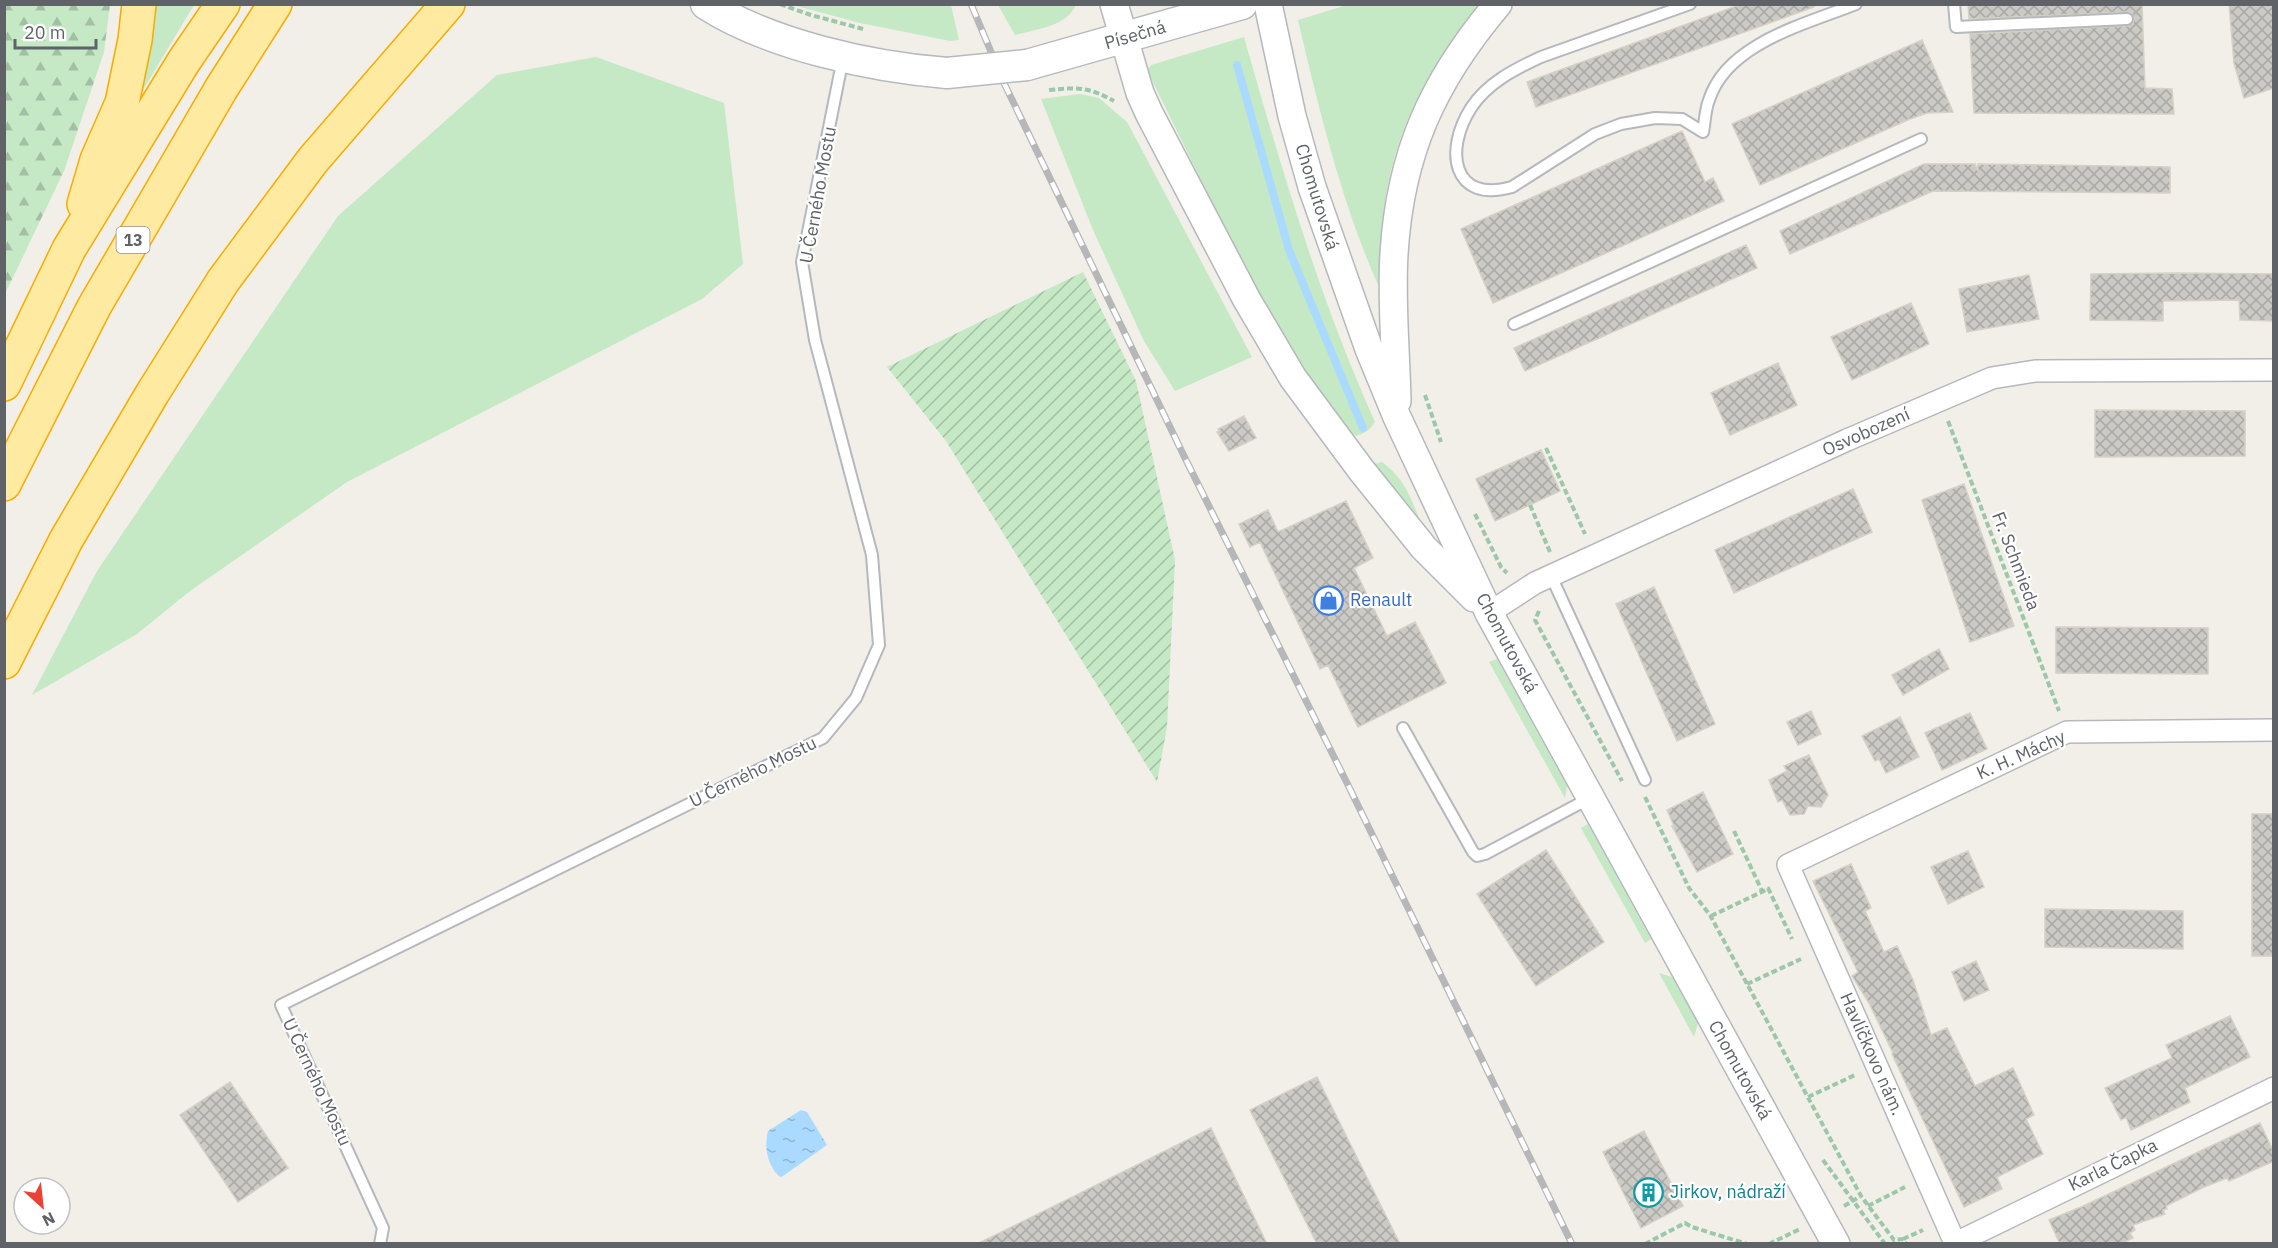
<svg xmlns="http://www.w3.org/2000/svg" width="2278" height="1248" font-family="'IBM Plex Sans',sans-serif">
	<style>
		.green { fill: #c5e8c5 }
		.forest { fill: url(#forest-firs) }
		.garden { fill: url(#garden-furrows) }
		.water { fill: url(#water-ripples) }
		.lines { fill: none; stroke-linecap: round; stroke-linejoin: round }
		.stream { stroke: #aadaff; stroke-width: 8 }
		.building { fill: url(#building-cross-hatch); stroke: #d6d1c6; stroke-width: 1.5 }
		.service-casing { stroke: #b5b8bc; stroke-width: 14 }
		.minor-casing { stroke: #b5b8bc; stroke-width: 24 }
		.tertiary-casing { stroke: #b5b8bc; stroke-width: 30 }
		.secondary-casing { stroke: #b6babf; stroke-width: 33 }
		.trunk-casing { stroke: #f9ab00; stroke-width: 36 }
		.path { stroke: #9cc7a9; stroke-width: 4; stroke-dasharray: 6 3; stroke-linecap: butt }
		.service { stroke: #fff; stroke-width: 10 }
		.minor { stroke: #fff; stroke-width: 21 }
		.tertiary { stroke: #fff; stroke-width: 27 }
		.secondary { stroke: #fff; stroke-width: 30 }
		.trunk { stroke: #feeaa1; stroke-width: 33 }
		.rail-casing { stroke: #b6b7b8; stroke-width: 7 }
		.rail { stroke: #fff; stroke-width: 4.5; stroke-dasharray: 14; stroke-linecap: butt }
		.secondary-bridge-casing { stroke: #b6babf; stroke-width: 33; stroke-linecap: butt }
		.secondary-bridge { stroke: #fff; stroke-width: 30 }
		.labels { text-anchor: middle; stroke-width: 4.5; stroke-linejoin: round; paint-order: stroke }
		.shield { fill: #fff; stroke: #8f9295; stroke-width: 1.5 }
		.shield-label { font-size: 16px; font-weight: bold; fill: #5f6368 }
		.street-label { font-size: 18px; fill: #5f6368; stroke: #fff }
		.shop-label { font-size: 18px; fill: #366cbe; stroke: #fff; text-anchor: start }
		.culture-label { font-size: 18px; fill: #0d838f; stroke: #fff; text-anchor: start }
	</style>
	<defs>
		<pattern id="forest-firs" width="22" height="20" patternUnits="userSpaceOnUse" patternTransform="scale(1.5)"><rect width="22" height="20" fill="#c5e8c5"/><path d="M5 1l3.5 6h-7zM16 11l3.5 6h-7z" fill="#a3c0a4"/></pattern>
		<pattern id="garden-furrows" width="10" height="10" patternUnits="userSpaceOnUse" patternTransform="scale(1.5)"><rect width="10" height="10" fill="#c5e8c5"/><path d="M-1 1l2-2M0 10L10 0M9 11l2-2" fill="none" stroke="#a3c0a4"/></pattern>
		<pattern id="water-ripples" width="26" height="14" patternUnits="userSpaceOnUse" patternTransform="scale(1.5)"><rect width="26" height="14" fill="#aadaff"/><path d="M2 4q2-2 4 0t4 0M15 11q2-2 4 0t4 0" fill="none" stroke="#8eb4d2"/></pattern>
		<pattern id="building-cross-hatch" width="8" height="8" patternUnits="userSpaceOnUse" patternTransform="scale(1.5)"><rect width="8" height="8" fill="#cccac5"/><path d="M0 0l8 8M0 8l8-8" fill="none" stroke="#a9a8a4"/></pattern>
	</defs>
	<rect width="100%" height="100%" fill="#f1efe8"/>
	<path class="green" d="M153 5H194L143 90 137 91Z
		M793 5H951L959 40 950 41 860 23Z
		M998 5H1076C1066 27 1036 29 1015 35Z
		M1347 5H1479C1436 58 1402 115 1388 184 1381 217 1380 252 1378 285 1341 201 1319 110 1298 20Z
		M1244 37C1281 167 1319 298 1375 422 1370 430 1365 433 1356 436L1347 429 1285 343 1245 270 1147 70 1151 65Z
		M596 57 724 103 743 264 702 299 347 482 190 591 137 634 32 695 97 571 338 216 497 75Z
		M1080 94 1099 98 1127 122 1252 357 1175 391 1144 341 1093 230 1041 99Z
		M1382 462C1404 479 1409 493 1419 518L1374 464Z
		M1497 659 1567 786 1565 798 1489 662Z
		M1588 824 1651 939 1645 943 1581 828Z
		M1659 973 1672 977 1698 1023 1694 1037Z"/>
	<path class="forest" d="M5 4 110 5 104 52 64 171 5 294Z"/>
	<path class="garden" d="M1083 272 1136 381 1175 560 1167 727 1157 782 946 441 887 367Z"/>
	<path class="water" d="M801 1110 807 1112 827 1145 783 1176 780 1177C767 1165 764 1147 768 1131Z"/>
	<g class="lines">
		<path class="stream" d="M1237 65 1289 250 1363 428"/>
	</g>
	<path class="building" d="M1742 4H1814V7L1536 107 1527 82Z
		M1968 4H2142L2145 88 2172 89 2174 114 1974 113 1970 34 2127 26 2133 23 2134 18 2131 13 2127 12 1969 19Z
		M2229 4H2274V88L2244 98 2234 63Z
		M1922 40 1953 112 1927 113 1910 119 1760 185 1732 124Z
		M1682 131 1705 182 1713 178 1724 201 1493 303 1461 229Z
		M1924 164H1975L1978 171V164L2170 167V193L1933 191 1790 254 1780 231Z
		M1746 245 1757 268 1525 371 1514 348Z
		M2177 273 2274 274V321L2240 320 2239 300 2163 301V321L2090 320 2091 274Z
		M2029 275 2039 319 1967 332 1959 289Z
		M1911 303 1929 344 1852 380 1831 337Z
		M1778 363 1797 405 1730 435 1711 393Z
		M2095 410 2245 411V456L2095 457Z
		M1244 416 1256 438 1229 451 1217 432 1219 431 1218 429Z
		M1541 450 1560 491 1495 521 1476 479Z
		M1964 484 2014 626 1970 642 1922 500Z
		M1853 489 1872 532 1734 593 1715 550Z
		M1346 501 1373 558 1354 568 1387 636 1415 622 1446 683 1358 727 1328 665 1320 669 1260 542 1250 547 1239 524 1268 510 1278 532Z
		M1654 587 1715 724 1677 741 1616 604Z
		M2056 627 2208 628V674L2056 673Z
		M1939 649 1949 669 1903 695 1892 675Z
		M1811 711 1821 734 1798 745 1787 722Z
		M1970 713 1987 749 1942 770 1925 733Z
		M1900 717 1919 757 1886 773 1879 759 1875 761 1862 736Z
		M1809 755 1828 795 1821 807 1808 806 1804 814 1790 815 1782 800 1778 802 1769 780 1787 771 1784 766Z
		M1703 792 1733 854 1697 872 1672 826H1674L1667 810Z
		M2252 814H2274V956H2252Z
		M1546 850 1604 942 1536 986 1477 894Z
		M1968 851 1984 887 1948 904 1931 867Z
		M1851 864 1871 908 1865 911 1884 952 1897 946 1913 980 1931 1035 1947 1028 1975 1086 2013 1068 2034 1115 2026 1119 2043 1154 1997 1177 2002 1189 1964 1207 1892 1054 1893 1053 1869 1003 1852 976 1858 972 1813 881Z
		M2045 909 2183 911V949L2045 947Z
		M1976 961 1989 990 1964 1001 1952 972Z
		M2230 1016 2250 1057 2185 1088 2190 1102 2131 1130 2126 1117 2121 1120 2105 1088 2172 1058 2166 1045Z
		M1317 1077 1400 1244H1317L1250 1110Z
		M230 1082 288 1168 238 1202 180 1115Z
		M2260 1123 2274 1153V1161L2229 1181 2227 1178 2204 1187 2166 1206 2167 1209 2163 1210 2165 1214 2133 1225 2135 1230 2130 1233 2133 1238 2120 1244H2060L2049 1220 2081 1207Z
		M1211 1128 1267 1244H977L1141 1163Z
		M1644 1131 1683 1206 1641 1228 1603 1152Z"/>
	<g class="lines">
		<defs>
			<path id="service" d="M1690 4 1541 57C1515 69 1487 83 1471 108 1444 150 1452 204 1512 187L1595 134 1621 124 1655 118 1682 119 1703 132C1705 122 1705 110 1709 100 1727 43 1806 24 1856 4
				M1954 4 1956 27 2127 19
				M1514 324 1921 139
				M1551 576 1645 780
				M1403 728 1473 852 1477 856 1485 854 1590 798
				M380 1244 383 1228 281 1005 823 738 856 698 879 645 872 555 815 340 802 262 843 58"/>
			<path id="minor" d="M1489 613 1535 583 1847 440 1992 378 2035 371 2274 370
				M1955 1243 1788 865 2067 732 2274 730
				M1954 1244 2274 1088"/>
			<path id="tertiary" d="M1114 4 1140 93 1149 113 1247 300 1293 378 1362 471 1424 548 1474 598
				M1268 4 1292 116 1312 187 1369 349 1397 417 1489 613 1836 1244
				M1397 401C1396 352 1391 303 1394 254 1400 153 1433 81 1498 4"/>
			<path id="secondary" d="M706 4C770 45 871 67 947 73
				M1027 65 1242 4"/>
			<path id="trunk" d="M84 204 97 160 122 103 135 40 139 4
				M4 384 69 249 184 61 223 4
				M4 484 94 307 221 89 275 4
				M4 662 66 540 152 394 223 281 313 160 448 4"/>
		</defs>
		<use href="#service" class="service-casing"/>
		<use href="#minor" class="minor-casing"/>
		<use href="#tertiary" class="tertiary-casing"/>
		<use href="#secondary" class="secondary-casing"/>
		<use href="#trunk" class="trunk-casing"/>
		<path class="path" d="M780 4 811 15 863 29
			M1049 90C1079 87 1088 87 1114 101
			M1425 395 1441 442
			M1948 421 2059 711
			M1546 448 1585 534
			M1530 505 1550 552
			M1475 514 1501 567 1507 573
			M1539 611 1535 620 1622 781
			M1645 797 1689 888 1710 915 1861 1196 1894 1240 1903 1239 1906 1244
			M1734 831 1762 891
			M1768 888 1792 939
			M1711 916 1770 888
			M1747 984 1801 959
			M1808 1097 1855 1075
			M1823 1160 1885 1244
			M1844 1206 1861 1196
			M1868 1206 1905 1187
			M1903 1239 1923 1230
			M1645 1244 1685 1223 1692 1227 1747 1244
			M1769 1244 1800 1229"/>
		<use href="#service" class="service"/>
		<use href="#minor" class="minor"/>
		<use href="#tertiary" class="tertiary"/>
		<use href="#secondary" class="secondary"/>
		<use href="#trunk" class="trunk"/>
		<defs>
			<path id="rail" d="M971 4 1004 83 1184 456 1348 785 1572 1244"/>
		</defs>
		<use href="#rail" class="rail-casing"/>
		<use href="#rail" class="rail"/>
		<defs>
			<path id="secondary-bridge" d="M947 73 1027 65"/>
		</defs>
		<use href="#secondary-bridge" class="secondary-bridge-casing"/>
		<use href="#secondary-bridge" class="secondary-bridge"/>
	</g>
	<defs>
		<symbol id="shop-ring" viewBox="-11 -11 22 22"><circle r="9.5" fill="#fff" stroke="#3f7fe0" stroke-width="1.5"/><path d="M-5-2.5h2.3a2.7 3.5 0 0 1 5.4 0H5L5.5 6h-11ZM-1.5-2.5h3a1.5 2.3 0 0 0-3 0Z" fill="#3f7fe0"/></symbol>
		<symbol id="building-ring" viewBox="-11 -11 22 22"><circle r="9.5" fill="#fff" stroke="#0f9aa8" stroke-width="1.5"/><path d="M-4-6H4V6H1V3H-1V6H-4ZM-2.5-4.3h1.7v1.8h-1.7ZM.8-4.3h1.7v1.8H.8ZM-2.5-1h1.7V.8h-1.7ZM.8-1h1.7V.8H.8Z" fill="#0f9aa8"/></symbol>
	</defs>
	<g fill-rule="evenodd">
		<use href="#shop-ring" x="1312" y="584" width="33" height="33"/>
		<use href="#building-ring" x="1632" y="1176" width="33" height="33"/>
	</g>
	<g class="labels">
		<rect class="shield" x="116.5" y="227" width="33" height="26" rx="4.5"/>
		<g class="shield-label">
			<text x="133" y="246">13</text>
		</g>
		<g class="street-label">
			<text transform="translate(1135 35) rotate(-16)" y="6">Písečná</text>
			<text transform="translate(818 195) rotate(-80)" y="6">U Černého Mostu</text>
			<text transform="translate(1317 197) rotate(73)" y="6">Chomutovská</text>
			<text transform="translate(1866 432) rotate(-24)" y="6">Osvobození</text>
			<text transform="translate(2016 561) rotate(69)" y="6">Fr. Schmieda</text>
			<text transform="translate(1507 643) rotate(62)" y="6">Chomutovská</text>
			<text transform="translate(2021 755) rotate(-24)" y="6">K. H. Máchy</text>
			<text transform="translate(753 772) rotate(-26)" y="6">U Černého Mostu</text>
			<text transform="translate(1872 1054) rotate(66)" y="6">Havlíčkovo nám.</text>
			<text transform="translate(1740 1070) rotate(61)" y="6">Chomutovská</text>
			<text transform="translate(317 1082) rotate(65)" y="6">U Černého Mostu</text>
			<text transform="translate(2113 1165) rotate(-26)" y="6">Karla Čapka</text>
		</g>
		<g class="shop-label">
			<text x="1350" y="606">Renault</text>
		</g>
		<g class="culture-label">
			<text x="1670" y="1198">Jirkov, nádraží</text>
		</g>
	</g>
	<rect width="2278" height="1248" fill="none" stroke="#5f6368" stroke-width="12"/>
	<g transform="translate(42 1206) rotate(153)"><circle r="28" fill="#ffffff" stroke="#bfc1c3" stroke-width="1.5"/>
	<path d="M0-4.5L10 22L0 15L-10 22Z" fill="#ea4335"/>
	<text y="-9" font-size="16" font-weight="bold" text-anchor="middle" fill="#5f6368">N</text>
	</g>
	<path d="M15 39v9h81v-9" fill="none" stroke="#5f6368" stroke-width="3"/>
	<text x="24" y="39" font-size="18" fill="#5f6368" stroke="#ffffff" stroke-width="4.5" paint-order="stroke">20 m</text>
</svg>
